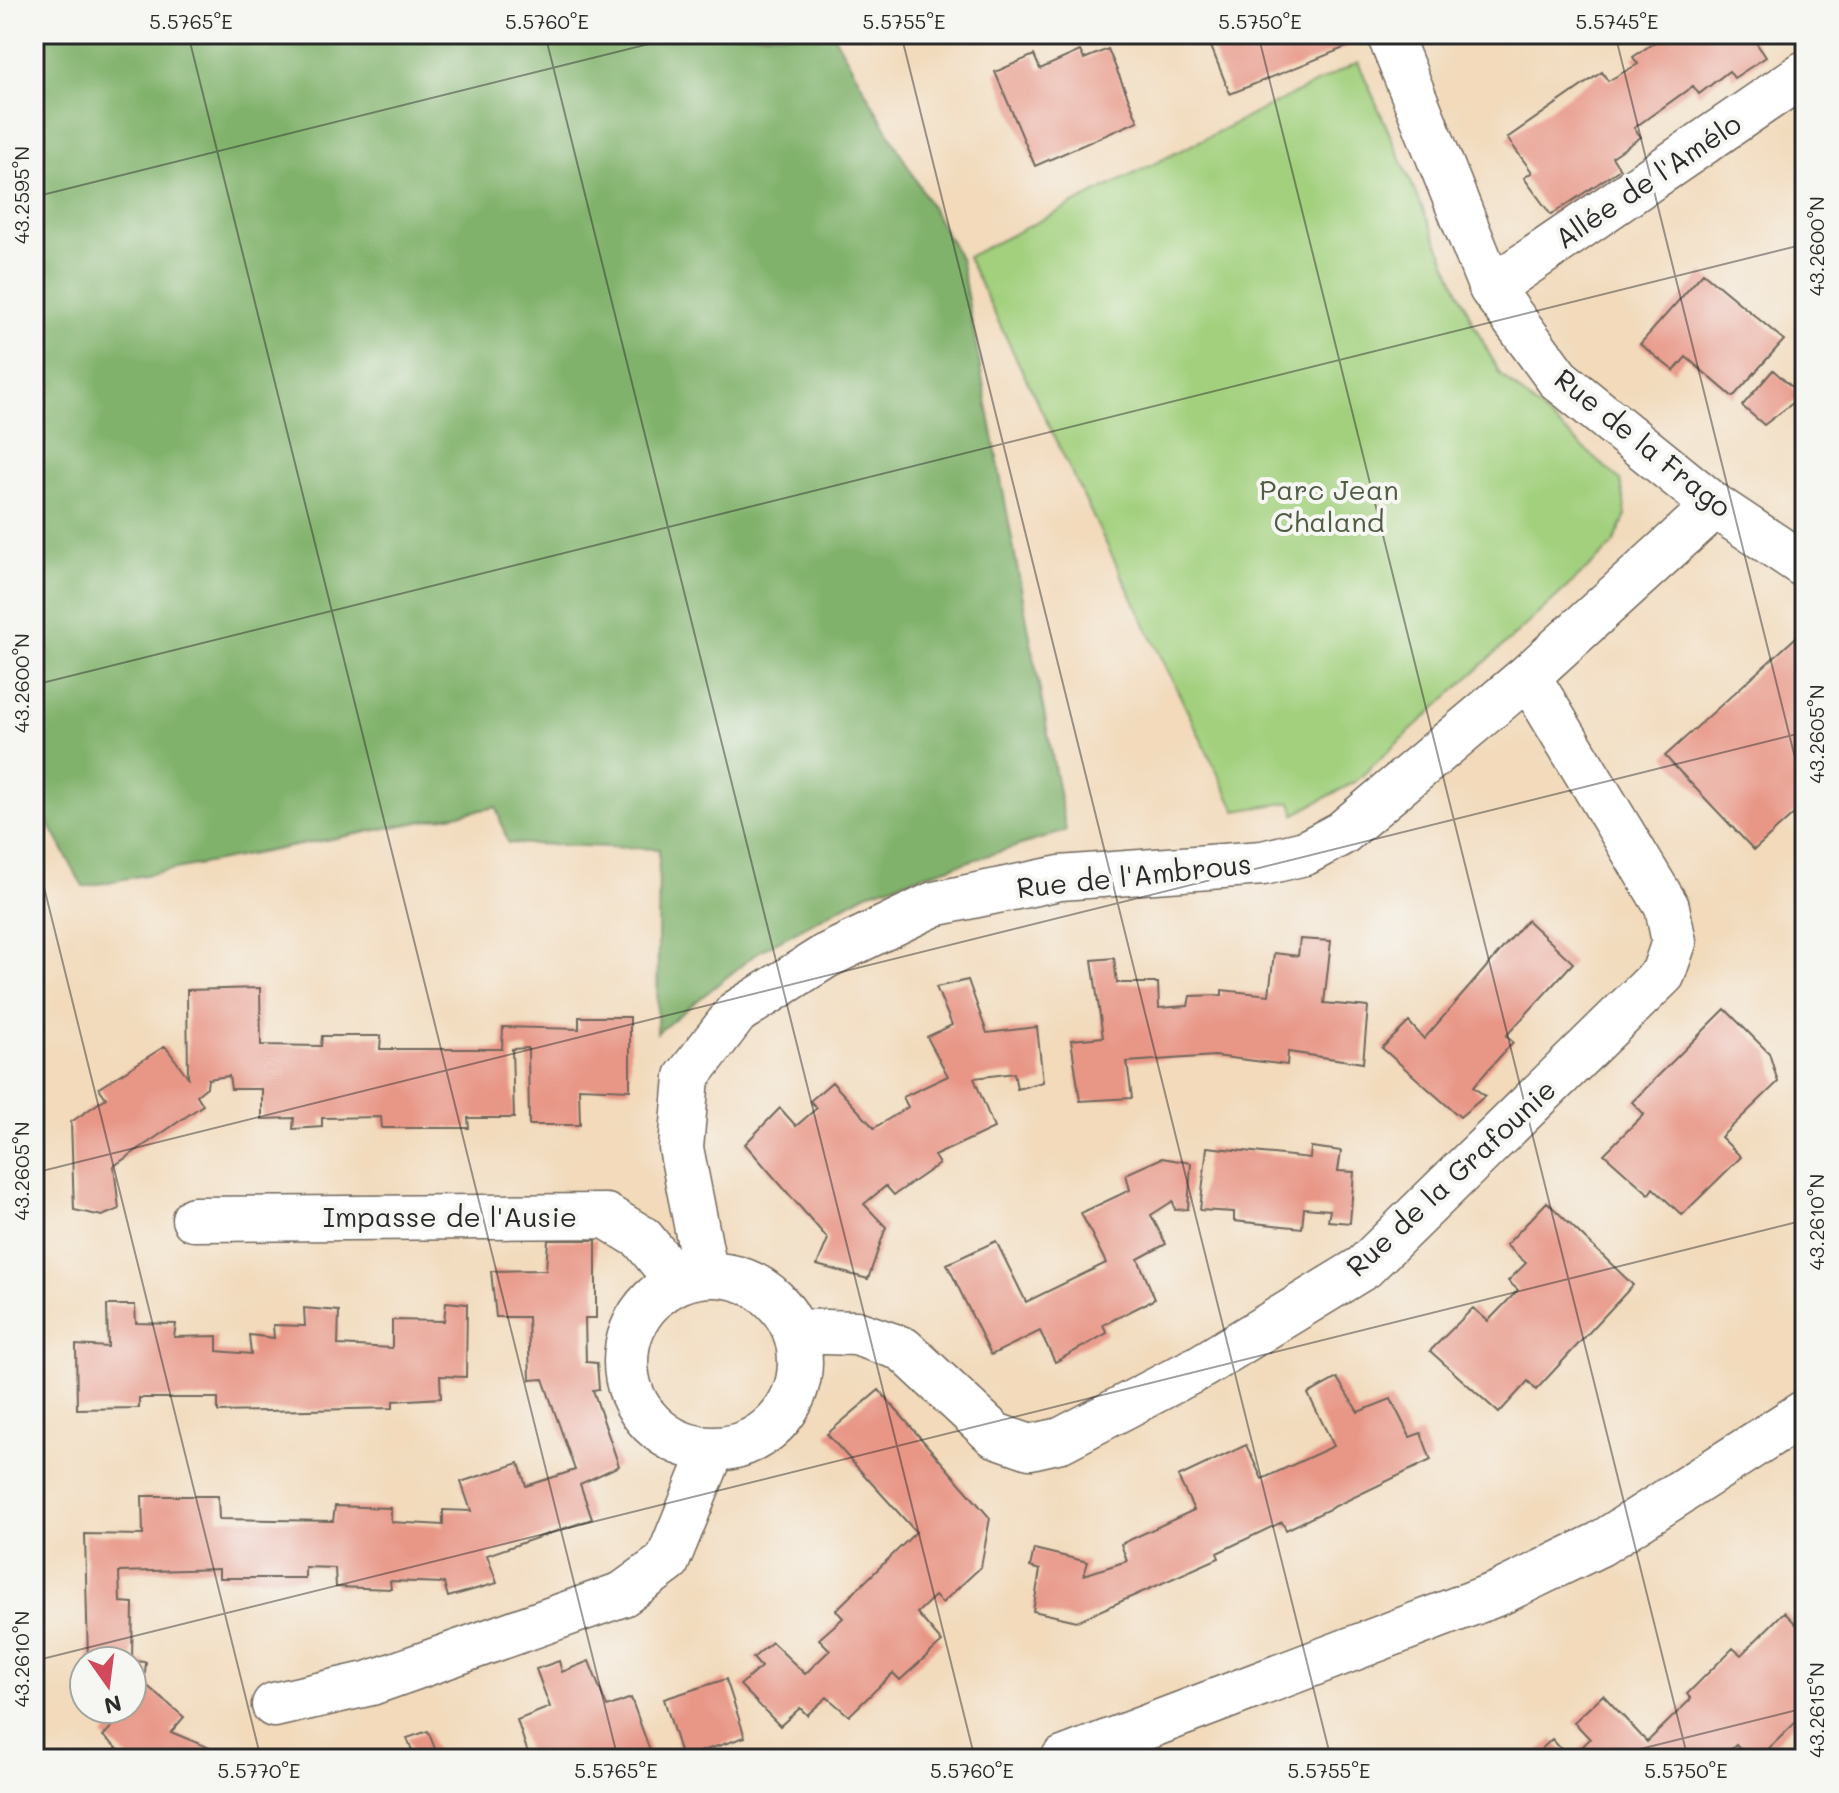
<svg xmlns="http://www.w3.org/2000/svg" width="1839" height="1793" font-family="Mali,sans-serif">
	<style>
		.green { fill: #a2d07d; stroke: #667e54; stroke-width: 2 }
		.forest { fill: #81b26c; stroke: #566e4c; stroke-width: 2 }
		.building { fill: #e89686 }
		.lines { fill: none; stroke-linecap: round; stroke-linejoin: round }
		.street-casing { stroke: #71685d; stroke-width: 47 }
		.secondary-casing { stroke: #71685d; stroke-width: 47 }
		.street { stroke: #fff; stroke-width: 44 }
		.secondary { stroke: #fff; stroke-width: 44 }
		.ticks { fill: none; stroke: #2b2b2b; stroke-width: 2; stroke-opacity: 0.45 }
		.labels { text-anchor: middle; stroke-width: 8; stroke-linejoin: round; paint-order: stroke }
		.street-label { font-size: 28px; fill: #2b2b2b; stroke: #f6f6f2 }
		.park-label { font-size: 28px; fill: #4f5d44; stroke: #f6f6f2 }
		.neatline { fill: none; stroke: #2b2b2b; stroke-width: 3 }
		.ticks-label { font-size: 20px; text-anchor: middle; fill: #2b2b2b }
	</style>
	<rect width="100%" height="100%" fill="#f6f6f2"/>
	<filter id="ink" filterUnits="userSpaceOnUse"><feTurbulence type="fractalNoise" baseFrequency=".0125" numOctaves="2"/><feDisplacementMap in="SourceGraphic" scale="16" xChannelSelector="R" yChannelSelector="G"/><feConvolveMatrix kernelMatrix="1 2 1 2 8 2 1 2 1" color-interpolation-filters="sRGB"/></filter>
	<filter id="wash" filterUnits="userSpaceOnUse"><feTurbulence type="fractalNoise" baseFrequency=".006" numOctaves="4" result="noise"/><feDisplacementMap in="SourceGraphic" scale="32" xChannelSelector="R" yChannelSelector="G"/><feGaussianBlur stdDeviation="1.8" result="paint"/><feColorMatrix in="noise" values="0 0 0 0 0 0 0 0 0 0 0 0 0 0 0 0 0 1.4 0 .05"/><feComposite in="paint" operator="in"/></filter>
	<g filter="url(#wash)">
		<rect width="100%" height="100%" fill="#f2dabb"/>
		<path class="green" d="M1358 62 1473 323 1500 374 1621 481 1626 515 1613 545 1355 782 1295 814 1291 802 1236 811 967 257Z"/>
		<path class="forest" d="M34 34H833L960 258 1066 831 867 893 758 952 657 1033 659 849 508 843 496 807 83 887 34 796Z"/>
		<g id="blocks">
			<path class="building" d="M1206 34H1344L1349 46 1230 94Z
				M1649 34H1750L1766 57 1734 78 1729 71 1699 94 1693 86 1634 128 1641 137 1612 157 1620 169 1551 215 1524 178 1532 172 1507 138 1602 72 1608 81 1638 64 1633 57 1655 42Z
				M1108 49 1138 121 1035 166 995 72 1034 55 1040 69 1080 51 1084 59Z
				M1703 273 1784 340 1733 397 1686 357 1674 371 1640 344Z
				M1773 370 1802 396 1764 425 1742 406Z
				M1805 629V804L1754 850 1665 756Z
				M1527 920 1573 963 1506 1036 1513 1042 1473 1087 1485 1096 1460 1117 1382 1048 1409 1022 1424 1039Z
				M1300 939 1331 941 1324 1003 1368 1007 1363 1063 1288 1052 1287 1065 1215 1056 1127 1062 1132 1098 1080 1101 1071 1040 1103 1037 1092 960 1114 958 1117 983H1158L1159 1008 1188 1006 1190 996 1222 995V990L1269 995 1274 953 1298 956Z
				M968 980 987 1033 1037 1027 1043 1082 1017 1089 1014 1073 974 1078 994 1128 934 1156 939 1164 894 1195 886 1186 864 1204 886 1227 868 1279 817 1265 828 1239 745 1144 780 1108 796 1126 817 1108 810 1101 832 1082 874 1128 908 1107 903 1097 948 1076 927 1037 952 1025 936 987Z
				M260 988 261 1045 321 1046 322 1036H381L380 1049H502L503 1027 579 1029V1017H630V1090L579 1088 580 1125H529L528 1048 512 1049 514 1118H468L469 1128H382L381 1117 322 1118V1127L293 1129 294 1118 262 1119V1089H231L229 1076 208 1079 207 1087 197 1095 203 1105 114 1166 119 1209 102 1216 74 1210 71 1122 106 1098 99 1088 165 1046 188 1077 187 990Z
				M1725 1009 1769 1053 1778 1082 1721 1137 1741 1157 1682 1215 1653 1188 1649 1194 1604 1154 1644 1114 1632 1102Z
				M1207 1147 1310 1158 1311 1147 1341 1151 1338 1171 1354 1172 1350 1223 1328 1221 1330 1210 1304 1208 1302 1228 1234 1221V1212L1200 1210Z
				M1162 1158 1191 1163 1188 1209 1175 1210 1173 1201 1151 1215 1166 1244 1138 1259 1155 1299 1103 1325 1107 1333 1055 1362 1040 1331 991 1355 947 1264 996 1241 1026 1302 1106 1263 1081 1213 1130 1190 1126 1174Z
				M1547 1202 1633 1285 1536 1390 1528 1381 1499 1413 1430 1351 1473 1308 1488 1321 1518 1290 1508 1281 1526 1263 1506 1245Z
				M548 1240H596V1318H585L586 1362 597 1363 599 1389 593 1390 619 1466 580 1484 592 1519 487 1555 497 1583 448 1597 444 1583 390 1581 391 1589 336 1587 335 1568 305 1567V1578H219V1569L119 1572 120 1602 133 1603 132 1661H88L85 1534 143 1535 142 1496H218L219 1519 333 1521 335 1506 391 1508V1522L443 1525V1510L471 1511 461 1482 519 1463 526 1486 575 1470 543 1379 530 1380 528 1317H496L491 1271 546 1270Z
				M446 1302 467 1304 466 1377 440 1376 441 1398 393 1401V1408L218 1412V1398H139V1408L77 1409 76 1345 108 1347 107 1305H135L136 1323 176 1324 174 1337 217 1336V1351L251 1354 249 1335 274 1338 273 1325 305 1326 304 1308 339 1311 338 1345 392 1348V1320L444 1321Z
				M1337 1378 1358 1412 1391 1399 1410 1437 1421 1433 1431 1460 1286 1530 1282 1522 1217 1553 1219 1558 1077 1621 1033 1611 1040 1570 1030 1567 1034 1549 1088 1562 1084 1575 1127 1561 1121 1544 1194 1510 1178 1477 1246 1445 1262 1479 1334 1446 1308 1394Z
				M879 1390 990 1518 981 1567 942 1603 935 1596 917 1613 942 1642 900 1680 893 1673 849 1716 827 1697 807 1715 800 1708 780 1726 740 1685 761 1667 753 1658 772 1642 805 1674 830 1650 819 1639 843 1618 836 1610 916 1532 827 1434Z
				M1784 1612 1805 1633V1722L1800 1718 1758 1759H1750L1736 1744 1719 1759H1531L1552 1739 1570 1759 1590 1739 1574 1722 1603 1695 1647 1742 1691 1699 1687 1694 1733 1648 1741 1655Z
				M132 1661 146 1662 144 1683 184 1717 171 1732 217 1751 214 1759H130L103 1736 118 1720 106 1709H132Z
				M559 1661 562 1672 589 1661 607 1707 631 1698 653 1759H530L517 1720 550 1707 536 1669Z
				M726 1679 745 1737 682 1758 664 1699Z
				M428 1731 439 1759H415L407 1738Z"/>
		</g>
	</g>
	<g filter="url(#ink)">
		<use href="#blocks" fill-opacity="0" stroke="#71685d" stroke-width="2"/>
		<g class="lines">
			<defs>
				<path id="street" d="M1389 34 1491 288 1558 379 1715 506 1805 566
					M1491 288 1805 73
					M194 1219 606 1216 642 1238 678 1282
					M706 1275 681 1148 687 1077 737 1012 826 956 934 904 1060 878 1263 863 1305 853 1342 833 1528 676 1715 506
					M626 1362a87 87 0 1 1 174 0a87 87 0 1 1-174 0Z
					M795 1331 856 1333 903 1349 995 1435 1030 1447 1061 1440 1202 1366 1364 1267 1663 974 1674 942 1667 907 1528 676
					M274 1705 371 1683 623 1594 667 1562 713 1449"/>
				<path id="secondary" d="M1063 1759 1499 1593 1600 1544 1805 1412"/>
			</defs>
			<use href="#street" class="street-casing"/>
			<use href="#secondary" class="secondary-casing"/>
			<use href="#street" class="street"/>
			<use href="#secondary" class="secondary"/>
		</g>
	</g>
	<path class="ticks" d="M188 34 618 1759M545 34 975 1759M901 34 1331 1759M1258 34 1688 1759M1615 34 1805 798M34 197 689 34M34 685 1805 244M34 847 261 1759M34 1173 1805 732M34 1661 1805 1220M1600 1759 1805 1708"/>
	<g class="labels">
		<g class="street-label">
			<text transform="translate(1648 181) rotate(-34)" y="10">Allée de l'Amélo</text>
			<text transform="translate(1643 443) rotate(39)" y="10">Rue de la Frago</text>
			<text transform="translate(1134 876) rotate(-6)" y="10">Rue de l'Ambrous</text>
			<text transform="translate(1451 1178) rotate(-43)" y="10">Rue de la Grafounie</text>
			<text x="450" y="1227">Impasse de l'Ausie</text>
		</g>
		<g class="park-label">
			<text x="1329" y="500">Parc Jean<tspan x="1329" dy="32">Chaland</tspan></text>
		</g>
	</g>
	<rect width="1839" height="1793" fill="none" stroke="#f6f6f2" stroke-width="88"/>
	<g transform="translate(108 1685) rotate(166)"><circle r="38" fill="#f6f6f2" stroke="#a5a5a2" stroke-width="2"/>
	<path d="M0-6L14 30L0 20L-14 30Z" fill="#d1495b"/>
	<text y="-12" font-size="22" font-weight="bold" text-anchor="middle" fill="#2b2b2b">N</text>
	</g>
	<rect x="44" y="44" width="1751" height="1705" class="neatline"/>
	<g class="ticks-label">
		<text x="191" y="29">5.5765°E</text>
		<text x="547" y="29">5.5760°E</text>
		<text x="904" y="29">5.5755°E</text>
		<text x="1260" y="29">5.5750°E</text>
		<text x="1617" y="29">5.5745°E</text>
		<text transform="translate(22 195) rotate(-90)" y="7">43.2595°N</text>
		<text transform="translate(1817 246) rotate(-90)" y="7">43.2600°N</text>
		<text transform="translate(22 683) rotate(-90)" y="7">43.2600°N</text>
		<text transform="translate(1817 734) rotate(-90)" y="7">43.2605°N</text>
		<text transform="translate(22 1171) rotate(-90)" y="7">43.2605°N</text>
		<text transform="translate(1817 1222) rotate(-90)" y="7">43.2610°N</text>
		<text transform="translate(22 1659) rotate(-90)" y="7">43.2610°N</text>
		<text transform="translate(1817 1710) rotate(-90)" y="7">43.2615°N</text>
		<text x="259" y="1778">5.5770°E</text>
		<text x="616" y="1778">5.5765°E</text>
		<text x="972" y="1778">5.5760°E</text>
		<text x="1329" y="1778">5.5755°E</text>
		<text x="1686" y="1778">5.5750°E</text>
	</g>
</svg>
